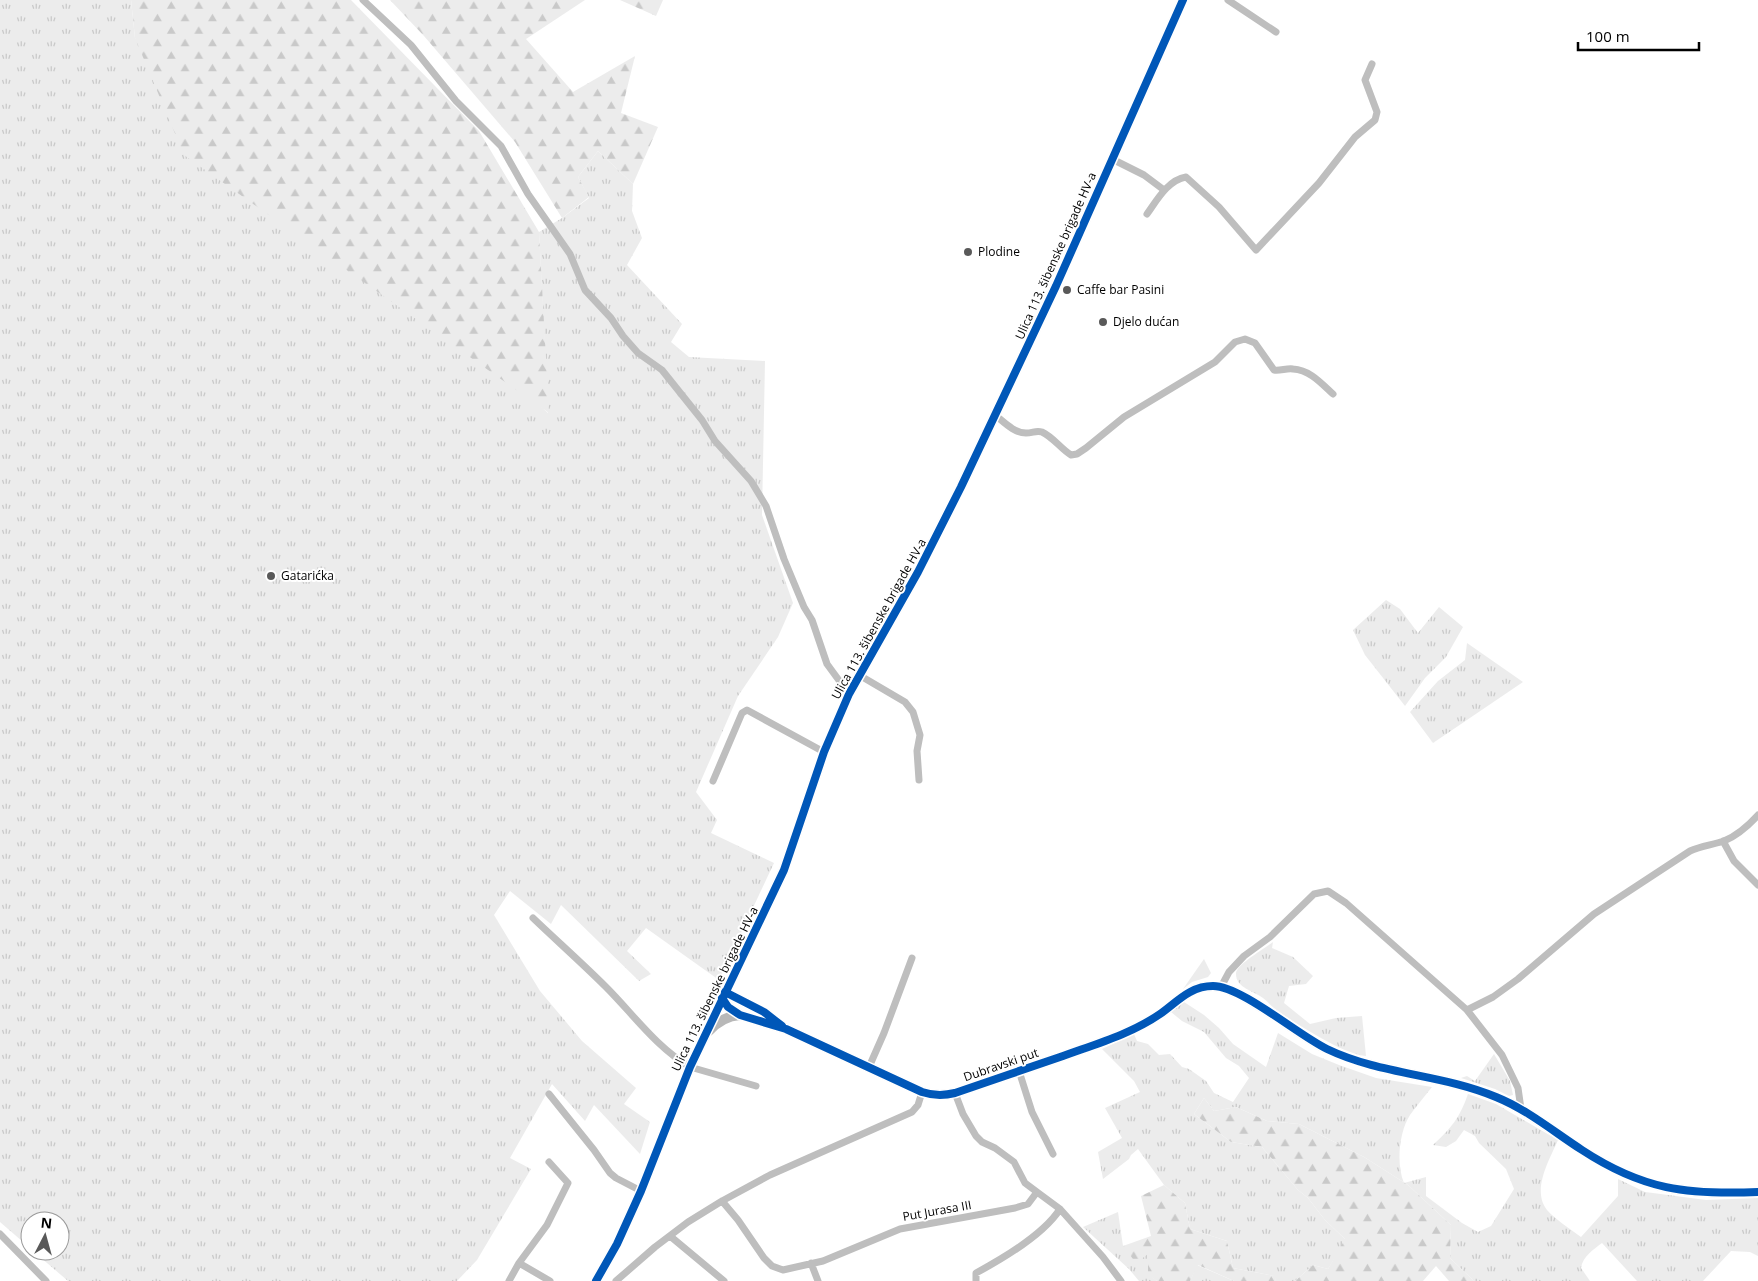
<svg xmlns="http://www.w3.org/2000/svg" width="1758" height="1281" font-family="'Open Sans',sans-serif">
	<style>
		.grass { fill: url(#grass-tufts) }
		.forest { fill: url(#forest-firs) }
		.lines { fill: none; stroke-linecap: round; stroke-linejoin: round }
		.minor { stroke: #bebebe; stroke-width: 7 }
		.secondary { stroke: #b8b8b8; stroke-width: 10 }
		.cycleway-casing { stroke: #fff; stroke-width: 11 }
		.cycleway { stroke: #0057b8; stroke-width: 8 }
		.poi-dot { fill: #595959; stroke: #fff; stroke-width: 2 }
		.labels { text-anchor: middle; stroke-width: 4; stroke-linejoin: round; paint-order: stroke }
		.poi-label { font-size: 12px; fill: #000; stroke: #fff; text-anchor: start }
		.street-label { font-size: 12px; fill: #000; stroke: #fff }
	</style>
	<defs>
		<pattern id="grass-tufts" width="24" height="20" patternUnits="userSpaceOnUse" patternTransform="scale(1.25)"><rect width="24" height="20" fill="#ececec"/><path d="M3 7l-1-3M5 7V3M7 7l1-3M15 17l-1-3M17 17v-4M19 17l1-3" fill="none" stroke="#c9c9c9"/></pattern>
		<pattern id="forest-firs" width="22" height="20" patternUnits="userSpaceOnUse" patternTransform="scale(1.25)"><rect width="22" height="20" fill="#ececec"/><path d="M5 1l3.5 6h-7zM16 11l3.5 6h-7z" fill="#c9c9c9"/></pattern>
	</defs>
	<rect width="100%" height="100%" fill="#fff"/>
	<path class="grass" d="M0 0H131L135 38 548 413 539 232 562 218 589 198 578 177 598 151 633 184 632 211 642 238 627 265 682 324 671 342 689 357 765 361 762 515 793 603 778 637 738 696 696 792 717 820 711 833 774 863 719 980 646 928 627 951 651 974 639 981 561 905 551 924 510 891 494 915 540 991 582 1041 636 1088 624 1104 650 1122 640 1154 594 1105 585 1121 552 1084 510 1158 531 1169 477 1260 457 1281H68L33 1251H60V1221H30V1248L0 1222Z
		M1386 600 1400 609 1418 633 1439 607 1463 627 1446 657 1425 678 1405 706 1365 655 1353 630Z
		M1467 643 1523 682 1433 743 1410 712 1438 681 1465 660Z
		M1273 942 1272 948 1293 957 1313 976 1306 984 1289 986 1284 1003 1310 1024 1336 1018 1362 1016 1366 1056C1344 1055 1293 1022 1274 1008 1270 1005 1267 1001 1263 998 1254 991 1236 988 1236 974 1235 965 1266 948 1273 942Z
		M1204 959 1211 973 1208 977 1192 982 1183 989Z
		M1184 1002 1204 1015 1219 1028 1233 1044 1266 1067 1278 1033 1312 1054 1339 1065 1376 1078 1432 1087C1425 1096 1417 1105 1410 1115 1399 1132 1396 1164 1404 1183L1426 1177V1196L1462 1223 1478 1232 1491 1226 1514 1189 1506 1169 1479 1143 1475 1136 1464 1130 1456 1141 1446 1147 1433 1145C1452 1127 1459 1119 1468 1094L1496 1104 1558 1140C1550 1159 1531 1190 1547 1210 1556 1220 1570 1229 1581 1237L1618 1196V1179L1645 1192 1653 1193 1706 1200 1758 1198V1256L1750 1252 1731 1251 1703 1281H1637L1602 1243C1593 1250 1583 1256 1581 1268L1590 1281H1474L1450 1258 1451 1225 1408 1185 1364 1157 1299 1124 1267 1121 1236 1107 1214 1111 1204 1098 1194 1114 1231 1142 1262 1147 1298 1190 1308 1198 1325 1220 1346 1240 1328 1269 1313 1265 1295 1281H1276L1274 1276 1233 1268 1227 1241 1190 1229 1185 1203 1164 1185 1138 1149 1131 1155 1129 1159 1103 1179 1098 1152 1122 1138 1105 1108 1140 1092 1134 1081 1102 1049 1134 1034 1137 1041 1148 1044 1159 1055 1170 1054 1182 1067 1189 1069 1206 1081 1214 1093 1233 1102 1249 1078 1239 1066 1226 1058 1204 1032 1182 1021 1171 1012Z
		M1494 1054 1510 1081 1513 1095 1509 1096 1495 1089 1461 1078 1467 1076 1475 1081Z
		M1118 1212 1123 1246 1148 1253V1274L1157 1281H1139L1129 1269 1083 1227Z
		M1197 1265 1234 1281H1190Z"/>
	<path class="forest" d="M131 0H351L479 131 539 232 549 413 184 155 135 38Z
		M390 0H585L526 39 573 92 635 56 621 113 658 127 633 184 598 151 578 177 589 197 562 218 515 142 424 36Z
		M620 0H663L656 16Z
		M1204 1098 1214 1111 1236 1107 1267 1121 1299 1124 1364 1157 1408 1185 1451 1225 1450 1258 1474 1281H1449L1436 1266 1423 1281H1295L1313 1265 1328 1269 1345 1239 1325 1220 1308 1198 1298 1190 1262 1147 1231 1142 1194 1114Z
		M1164 1185 1185 1203 1190 1229 1227 1241 1233 1268 1275 1276 1276 1281H1234L1198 1265 1190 1281H1157L1148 1275V1254L1136 1263 1123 1246 1151 1236 1141 1196Z"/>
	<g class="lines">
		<path class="minor" d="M363 0 411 45 456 101 501 146 528 194 570 254 585 290 611 318 623 336 638 353 662 370 702 420 715 441 751 481 766 506 784 559 804 607 812 620 827 664 849 694
			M1228 0 1276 32
			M1112 159 1144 175 1164 190
			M1147 214C1157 200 1168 180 1186 177L1219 207 1256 250 1319 183 1355 137 1375 120 1377 112 1365 80 1372 64
			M995 415C1004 422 1014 433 1026 433 1033 433 1036 430 1042 432 1053 437 1061 449 1071 455L1077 454 1086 448 1124 417 1215 362 1235 342 1245 339 1255 343 1274 370C1280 371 1287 368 1293 369 1310 370 1321 383 1333 394
			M859 675 905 702 913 712 920 735 917 751 919 780
			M713 781 742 713 747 710 824 752
			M1723 841 1734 861 1758 885
			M533 918C557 941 582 963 606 987 633 1014 656 1047 690 1067L756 1086
			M1221 987 1229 972 1244 956 1270 937 1314 894 1328 891 1346 903 1467 1010 1502 1055 1518 1088 1521 1109
			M1467 1010 1493 997 1518 979 1594 914 1690 851C1701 846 1712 845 1724 841 1738 835 1748 826 1758 815
			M869 1067 884 1033 912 958
			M1019 1071 1032 1112 1053 1154
			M549 1094 594 1150 610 1173 616 1178 641 1191
			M1037 1192 1060 1209 1103 1257 1121 1281
			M722 1201 738 1220 764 1258 772 1266 783 1270 823 1261 900 1229 1015 1208 1028 1204 1037 1192 1025 1183 1014 1162 995 1148 982 1142 976 1136 963 1114 955 1093
			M0 1234 46 1281
			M670 1236 724 1281
			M519 1263 550 1281
			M811 1263 818 1281
			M509 1281 519 1263 547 1225 568 1183 549 1162
			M616 1281 655 1247 688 1222 722 1201 770 1175 912 1112 918 1105 922 1092
			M976 1281V1273C1002 1259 1044 1234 1060 1209"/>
		<path class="secondary" d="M725 992 764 1012 783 1027
			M722 998 728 1007 740 1015 786 1029 922 1092C934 1096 943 1096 955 1093 991 1081 1027 1068 1063 1056 1096 1044 1131 1034 1160 1014 1177 1002 1190 986 1213 986 1241 986 1298 1035 1327 1049 1381 1075 1442 1074 1496 1097 1528 1110 1554 1132 1582 1150 1643 1190 1687 1195 1758 1192
			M709 1031C718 1021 727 1016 740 1015
			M596 1281 617 1244 641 1191 690 1067 784 870 824 752 849 694 918 572 961 487 1056 286 1183 0"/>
		<defs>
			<path id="cycleway" d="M725 992 764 1012 782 1026
				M722 998 728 1007 740 1015 786 1029 922 1092C934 1096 943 1096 955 1093 991 1081 1027 1068 1063 1056 1096 1044 1131 1034 1160 1014 1177 1002 1190 986 1213 986 1241 986 1298 1035 1327 1049 1381 1075 1442 1074 1496 1097 1528 1110 1554 1132 1582 1150 1643 1190 1687 1195 1758 1192
				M596 1281 617 1244 641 1191 690 1067 784 870 824 752 849 694 918 572 961 487 1056 286 1183 0"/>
		</defs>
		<use href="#cycleway" class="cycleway-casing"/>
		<use href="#cycleway" class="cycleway"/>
	</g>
	<g class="poi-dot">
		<circle cx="968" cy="252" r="5"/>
		<circle cx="1067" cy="290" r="5"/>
		<circle cx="1103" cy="322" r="5"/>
		<circle cx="271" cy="576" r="5"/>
	</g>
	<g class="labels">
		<g class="poi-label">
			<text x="978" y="256">Plodine</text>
			<text x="1077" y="294">Caffe bar Pasini</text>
			<text x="1113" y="326">Djelo dućan</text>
			<text x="281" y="580">Gatarićka</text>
		</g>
		<g class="street-label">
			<text transform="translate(1056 256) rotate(-66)" y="4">Ulica 113. šibenske brigade HV-a</text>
			<text transform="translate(879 619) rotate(-61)" y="4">Ulica 113. šibenske brigade HV-a</text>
			<text transform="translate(715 989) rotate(-64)" y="4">Ulica 113. šibenske brigade HV-a</text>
			<text transform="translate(1001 1065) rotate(-19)" y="4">Dubravski put</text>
			<text transform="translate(937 1211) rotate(-10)" y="4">Put Jurasa III</text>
		</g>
	</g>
	<g transform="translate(45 1236) rotate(6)"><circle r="24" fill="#ffffff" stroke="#999999"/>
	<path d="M0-4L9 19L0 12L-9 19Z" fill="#595959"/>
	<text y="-8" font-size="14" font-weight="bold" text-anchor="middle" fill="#000000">N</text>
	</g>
	<path d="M1578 42v8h121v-8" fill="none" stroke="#000000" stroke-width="2.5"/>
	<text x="1586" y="42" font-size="15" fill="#000000" stroke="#ffffff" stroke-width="4" paint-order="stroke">100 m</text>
</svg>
